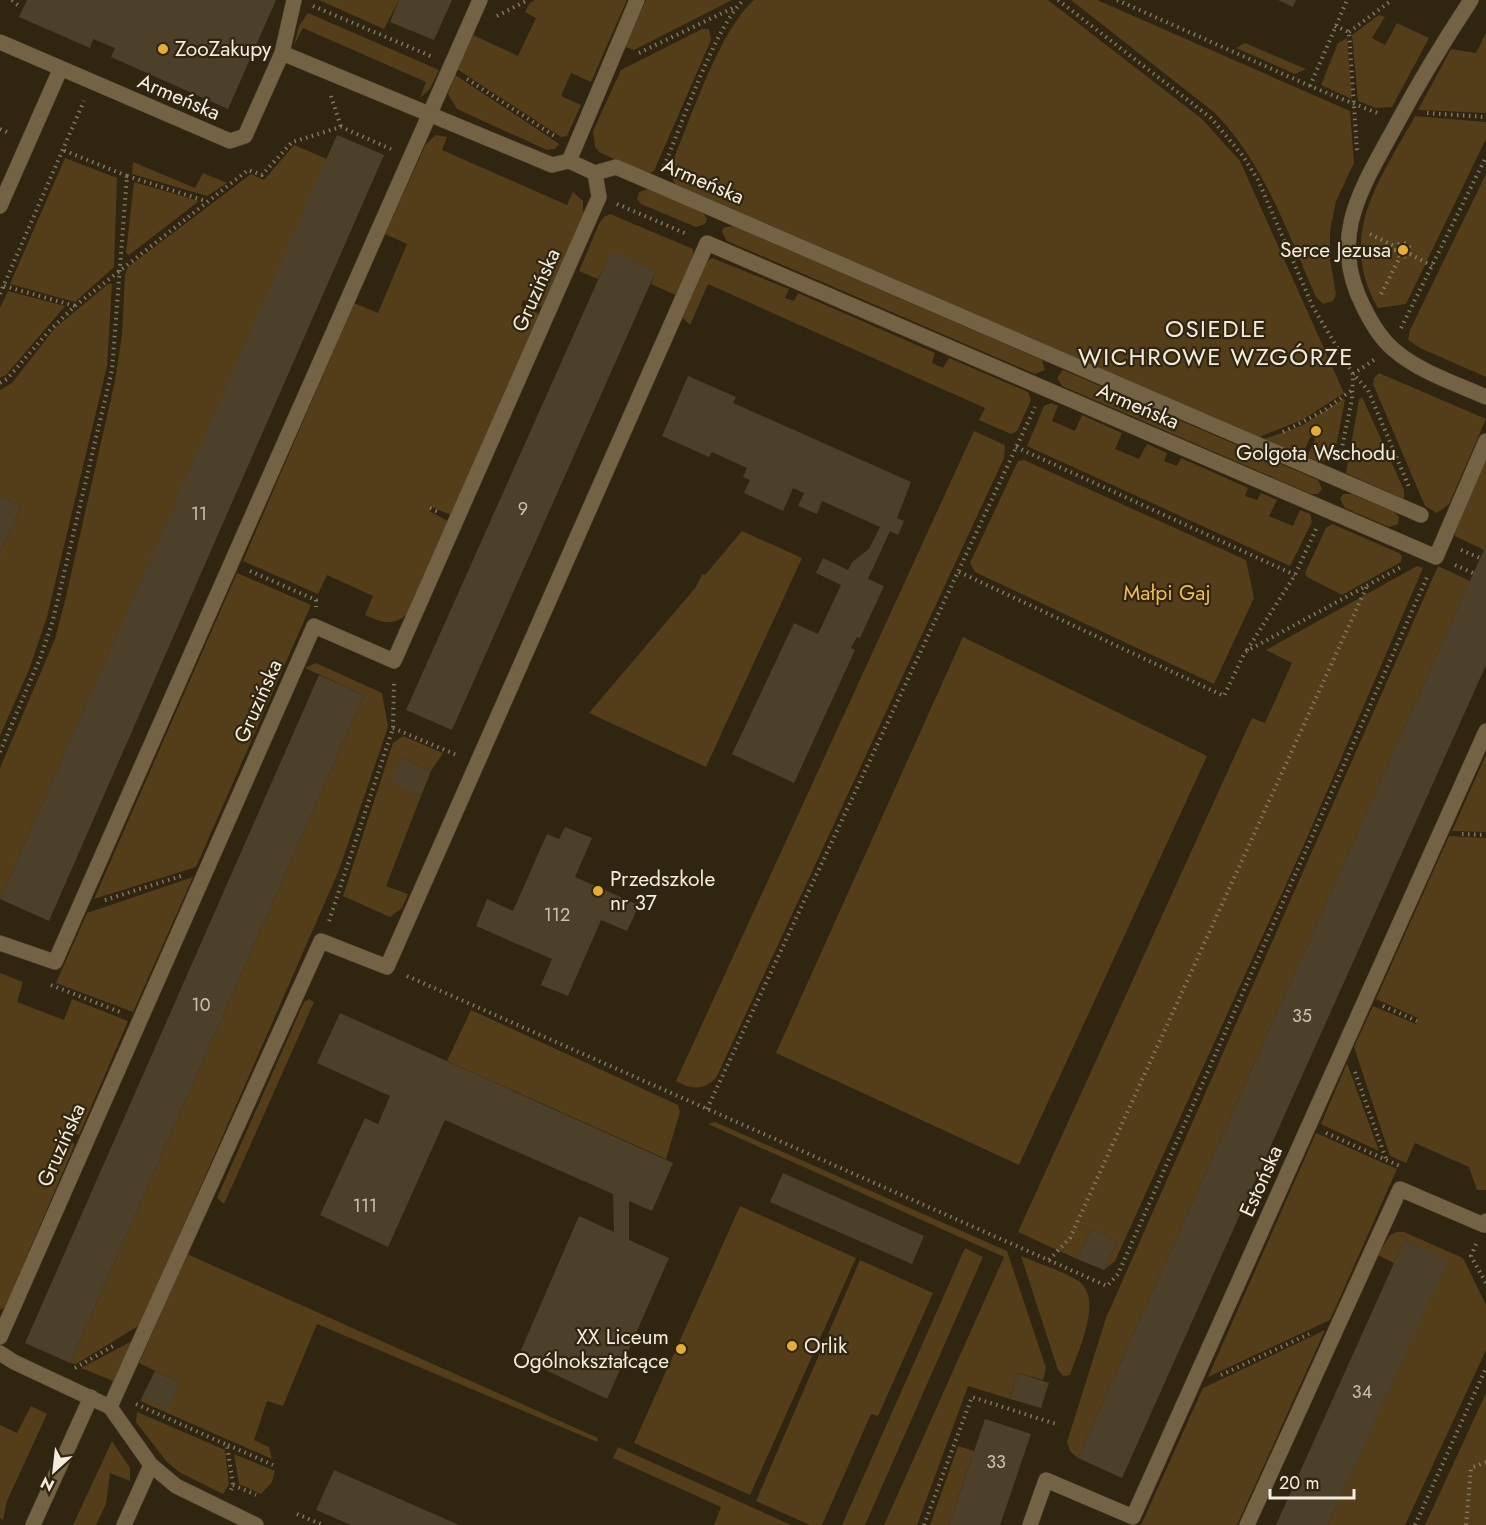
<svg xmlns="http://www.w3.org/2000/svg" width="1486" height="1525" font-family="Jost,sans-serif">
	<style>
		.green { fill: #533e19 }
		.building { fill: #4d402a }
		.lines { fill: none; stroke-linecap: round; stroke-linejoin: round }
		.minor-casing { stroke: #4b412d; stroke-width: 16 }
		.path { stroke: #817866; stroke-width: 4; stroke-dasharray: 1.5 4.5; stroke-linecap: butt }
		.minor { stroke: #746245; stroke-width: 15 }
		.poi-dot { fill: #e7ac36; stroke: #302510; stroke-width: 2 }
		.labels { text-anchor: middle; stroke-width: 4.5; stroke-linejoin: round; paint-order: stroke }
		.number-label { font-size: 18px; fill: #cac1b2 }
		.poi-label { font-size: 21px; fill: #f4ecdf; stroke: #302510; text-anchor: start }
		.street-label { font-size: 21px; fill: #f4ecdf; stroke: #302510 }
		.park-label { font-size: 21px; fill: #f4bb50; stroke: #302510 }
		.quarter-label { font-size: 24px; letter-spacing: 1.5px; fill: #f4ecdf; stroke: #302510 }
	</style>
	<rect width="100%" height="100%" fill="#302510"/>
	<path class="green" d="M319 0H399L384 29Z
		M535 0H627L591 82 571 73 561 96 581 105 567 136 561 137 457 69 473 35 518 56 536 18 525 12 530 3Z
		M646 0H732L634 50 625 47Z
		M754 0H1048L1202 119 1240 161 1344 393 1302 420 1259 437 675 184 669 171C689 124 718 32 754 0Z
		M1071 0H1097L1350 111 1354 163 1336 201 1330 231V260L1336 294 1333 301 1323 304 1316 297C1287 232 1265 165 1215 113Z
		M308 13 439 70 430 89 420 98 426 82 303 28 294 45 299 26Z
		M1379 15 1385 17 1372 38 1385 45 1397 23 1429 38 1392 107 1376 108 1358 101 1352 35Z
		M702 29H709L711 40 654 171 647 174 599 152 595 147 593 131 621 70Z
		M1486 33V113L1418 110 1451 49 1476 53Z
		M1347 38 1352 99 1321 85 1338 43Z
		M1245 43 1306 69 1295 74 1236 48Z
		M455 75 558 143 559 145 554 149 547 150 457 109 448 94Z
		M1415 116 1486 122V139L1406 304 1378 308C1336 235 1380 180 1415 116Z
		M436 135 447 137 442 150 567 205 573 192 583 201V215L542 307 523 300 521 306 539 314 451 515 432 507 429 511 448 521 406 615C392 627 381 622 365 615L373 596 327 575 318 594 243 561 354 303 378 313 407 244 385 234 426 144Z
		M294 145 327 159 0 899V768L55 639 65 601 115 381 122 335 125 275 128 267 251 174 264 180Z
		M65 158 117 178 114 267 75 302 10 284Z
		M133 162 195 188 203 173 227 183 207 196 132 174Z
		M1486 174V377L1420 348 1408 340 1410 330Z
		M134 182 199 201 129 255 126 253Z
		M648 189 703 213 707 219 705 224 696 227 641 204 637 199 639 192Z
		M610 214 693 249V255L676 295 651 284 656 271 611 252 598 279 579 271 599 224 604 217Z
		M733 226 1042 360 1045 370 1035 374 727 241 722 232 723 228Z
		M712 258 789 289 785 298 794 301 798 293 935 353 932 363 943 368 949 358 1028 392 1031 400 1017 431 1011 434 979 420 985 408 708 284 690 325 682 317 706 262Z
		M108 284H112L107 366 47 617 30 667 0 736V553L21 506 0 497V390L12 383 55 328Z
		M8 291 65 306 6 375 0 378V308Z
		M1063 370 1318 480 1322 489 1318 494H1311L1062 386 1057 378Z
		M1379 373 1486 419 1449 504 1437 513 1425 506 1373 384 1374 378Z
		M1362 397 1404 490V499L1346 473 1359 400Z
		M1343 399 1345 400 1335 452 1329 459 1319 462 1307 457 1315 439 1311 436 1302 455 1264 439 1301 426Z
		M1051 403 1058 406 1052 421 1075 431 1082 415 1122 433 1115 449 1139 459 1147 444 1167 453 1164 461 1177 466 1181 458 1248 488 1245 496 1257 500 1261 493 1277 500 1269 516 1293 526 1300 510 1310 514 1312 522 1290 566 1027 446 1044 406Z
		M974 431 1005 445 1004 458 716 1078C701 1092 692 1089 676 1081Z
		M1024 460 1246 560 1254 598 1214 684 975 572 970 563 1018 461Z
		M1486 460V545L1484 550 1455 536 1454 530Z
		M1343 494H1352L1394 512 1399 517 1398 524 1389 527 1345 508 1340 499Z
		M1332 524 1399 553 1402 556 1401 562 1342 595 1307 577 1305 573 1326 528Z
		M742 531 802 558 706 767 589 713 696 587 702 574 705 575Z
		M1417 566 1423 568 1303 847 1115 1261 1104 1270 1117 1242 1091 1229 1077 1259 1018 1232 1252 718 1265 723 1292 663 1266 650Z
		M1438 566 1470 581 1078 1458 1070 1451 1067 1442 1106 1318Z
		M237 573 311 605 196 867 94 899Z
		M963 637 1207 756 1019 1165 776 1053Z
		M316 663 382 693 388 727 339 870 140 1325 76 1364 70 1363 364 695 305 668Z
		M403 736 443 753 431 771 401 758 391 783 421 796 386 886 408 894 402 908 390 917 343 896 393 743Z
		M1486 755V832L1452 831Z
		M1449 836 1486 838V1190H1477L1469 1167 1415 1143 1406 1163 1390 1156 1354 1047 1373 1006 1416 1024 1418 1018 1376 999Z
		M193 877 133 1012 56 983 87 913Z
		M0 973 23 982 17 1002 64 1020 72 999 128 1021 79 1135 74 1133 70 1142 75 1144 5 1307 0 1310Z
		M309 999 314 1002 224 1204 217 1198 304 1002Z
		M471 1010 678 1105 680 1112 666 1159 447 1061Z
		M1347 1063 1379 1151 1321 1124Z
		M715 1122 1007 1251 1046 1368 1043 1380 1018 1373 1010 1399 968 1386 917 1525H884L1004 1257 708 1124Z
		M1316 1133 1397 1169 1330 1320 1208 1377Z
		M740 1206 856 1258 750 1495 634 1443Z
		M1397 1232H1404L1463 1258 1486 1305V1350L1405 1525H1328L1447 1261 1404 1241 1394 1263 1378 1255 1390 1235Z
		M965 1248 983 1257 865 1525H842Z
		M187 1254 598 1438 597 1442 317 1324 283 1406 267 1401 254 1440 269 1447 272 1459 140 1401 142 1397 168 1408 180 1383 139 1363Z
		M1021 1256C1039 1264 1060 1270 1077 1280 1105 1297 1078 1351 1070 1375L1063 1376 1058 1370Z
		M860 1260 933 1293 878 1416 871 1414 822 1525H810L756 1501Z
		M1325 1330 1237 1525H1141L1203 1388Z
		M134 1340 113 1381 81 1368Z
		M1486 1393V1525H1425Z
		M31 1406 47 1414 7 1501 3 1520 0 1518V1425L17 1433Z
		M137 1412 225 1450 229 1484 223 1494 179 1472 167 1462 136 1422Z
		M112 1441 130 1468V1481L110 1473 106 1504 96 1525H73Z
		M958 1446 974 1451 949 1525H930Z
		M618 1447 791 1525H714L721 1507 613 1458Z
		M234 1454 275 1471 272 1482 261 1494 239 1484Z"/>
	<path class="building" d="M27 0H276L228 109 111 57 115 48 93 39 90 48 19 17Z
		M399 0H452L434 40 390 22Z
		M1278 0H1296L1293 7Z
		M337 135 384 155 49 921 0 899Z
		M611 251 656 271 452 730 406 710Z
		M688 376 736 397 733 403 911 482 897 518 904 521 898 535 890 531 868 579 884 586 860 638 857 637 851 648 855 650 794 783 732 754 794 623 818 634 841 585 816 573 823 558 848 570 852 562 869 549 880 527 822 501 817 514 798 506 804 493 793 488 783 511 744 493 750 480 743 477 747 468 712 452 709 457 662 436Z
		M0 497 21 506 0 553Z
		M1486 545V665L1122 1478 1078 1458Z
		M319 675 364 695 70 1363 25 1343Z
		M401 758 431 771 421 796 390 783Z
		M565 827 592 838 575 877 639 905 627 931 601 920 568 996 541 985 552 959 476 926 487 899 513 911 547 834 559 839Z
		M340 1013 673 1163 652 1211 629 1201V1240L669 1258 607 1399 518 1357 579 1216 614 1232 613 1194 445 1120 388 1247 320 1215 365 1118 378 1124 390 1096 317 1063Z
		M783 1173 924 1236 912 1264 770 1202Z
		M1091 1229 1117 1242 1104 1270 1077 1259Z
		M1404 1241 1448 1260 1328 1525H1276Z
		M155 1371 180 1383 168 1409 142 1397Z
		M1018 1373 1049 1383 1041 1408 1010 1399Z
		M985 1419 1031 1434 1000 1525H949Z
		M334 1470 459 1525H351L316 1510Z"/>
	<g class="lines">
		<defs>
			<path id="minor" d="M1471 0C1444 41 1419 82 1396 125 1362 188 1327 237 1364 308 1371 322 1381 339 1393 349 1419 372 1455 383 1486 397
				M0 42 230 141 245 136 282 53 294 0
				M569 161 637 0
				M595 173 616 167 1421 515
				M0 206 60 70
				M0 943 55 962 480 0
				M0 1337 314 626 394 661 599 197 595 173 569 161 552 165 282 53
				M0 1353 14 1362 110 1407 151 1465 176 1486 256 1525
				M110 1407 321 941 387 967 707 243 1436 557 1486 441
				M33 1525 91 1397
				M124 1525 151 1465
				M1030 1525 1046 1480 1133 1517 1486 731
				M1247 1525 1400 1189 1484 1225 1486 1221"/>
		</defs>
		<use href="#minor" class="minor-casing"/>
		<path class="path" d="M12 0 19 6
			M1058 0 1211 118 1243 156 1258 180 1313 307 1353 374 1368 390 1409 487
			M1117 0 1310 86 1377 113
			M313 6 433 57
			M497 16 528 0
			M1335 26 1349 32 1357 150
			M1349 32 1392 0
			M639 53 735 7
			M467 79 556 137
			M1310 86 1347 0
			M331 96 341 127
			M1427 113 1486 117
			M0 129 9 133
			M664 166C680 129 717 22 744 0
			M127 176 206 201
			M617 204 687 234
			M1370 234 1396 247
			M1396 250a7 7 0 1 1 14 0a7 7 0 1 1-14 0Z
			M1410 254 1432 266
			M4 286 75 306
			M0 294 84 101
			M1381 294 1400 257
			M1401 328 1486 157
			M0 383 7 379 50 330 75 306 248 170 262 175 292 142 341 127 391 149
			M1283 432 1325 410 1352 390
			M1016 447 1295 575
			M1340 457 1352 399 1353 374 1374 360
			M430 508 438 512
			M1461 550 1480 558
			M1455 565 1473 573
			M250 571 316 600V607
			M959 572 1224 696 1245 652 1403 566
			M1247 650 1295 575 1317 527
			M393 728 459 756
			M0 752 41 656 53 620 112 370 127 176 63 150
			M1462 834 1486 835
			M105 900 181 876
			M329 921 393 728 394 681
			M407 976 1107 1286 1118 1274 1428 575
			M51 985 120 1012
			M1383 1006 1417 1021
			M1355 1072 1386 1159
			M707 1109 1035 407
			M1326 1133 1402 1167
			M1476 1244 1471 1256 1486 1283
			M1049 1260 1070 1238 1367 586
			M75 1368 115 1345
			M1221 1375 1309 1334
			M136 1404 227 1445 233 1485 231 1490
			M228 1445 273 1465
			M233 1485 256 1495
			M297 1514 323 1525
			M924 1525 972 1397 1059 1425
			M1415 1525 1486 1368
			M1466 1525 1471 1468 1486 1462"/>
		<use href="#minor" class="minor"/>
	</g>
	<g class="poi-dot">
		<circle cx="163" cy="49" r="6"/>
		<circle cx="1403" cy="250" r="6"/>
		<circle cx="1316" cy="431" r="6"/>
		<circle cx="598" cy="891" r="6"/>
		<circle cx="792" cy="1346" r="6"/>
		<circle cx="681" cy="1349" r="6"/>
	</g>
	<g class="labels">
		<g class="number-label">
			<text x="523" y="515">9</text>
			<text x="199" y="520">11</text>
			<text x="557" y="921">112</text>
			<text x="201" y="1011">10</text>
			<text x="1302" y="1022">35</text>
			<text x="365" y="1212">111</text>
			<text x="1362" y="1398">34</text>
			<text x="996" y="1468">33</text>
		</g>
		<g class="poi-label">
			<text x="175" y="56">ZooZakupy</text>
			<text x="1391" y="257" text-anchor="end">Serce Jezusa</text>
			<text x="1316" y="460" text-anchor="middle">Golgota Wschodu</text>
			<text x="610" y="886">Przedszkole<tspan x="610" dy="24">nr 37</tspan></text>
			<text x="669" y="1344" text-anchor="end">XX Liceum<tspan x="669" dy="24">Ogólnokształcące</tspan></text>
			<text x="804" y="1353">Orlik</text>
		</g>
		<g class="street-label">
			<text transform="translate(179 97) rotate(23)" y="7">Armeńska</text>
			<text transform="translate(703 181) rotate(23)" y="7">Armeńska</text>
			<text transform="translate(536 290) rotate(-66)" y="7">Gruzińska</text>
			<text transform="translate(1138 406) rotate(23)" y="7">Armeńska</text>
			<text transform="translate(258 701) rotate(-66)" y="7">Gruzińska</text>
			<text transform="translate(61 1145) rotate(-66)" y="7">Gruzińska</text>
			<text transform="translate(1261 1181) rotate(-66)" y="7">Estońska</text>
		</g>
		<g class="park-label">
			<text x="1167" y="600">Małpi Gaj</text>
		</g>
		<g class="quarter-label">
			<text x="1216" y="337">OSIEDLE<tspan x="1216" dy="28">WICHROWE WZGÓRZE</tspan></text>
		</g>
	</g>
	<g transform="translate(54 1471) rotate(207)" stroke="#302510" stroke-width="4.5" paint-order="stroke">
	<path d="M0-4.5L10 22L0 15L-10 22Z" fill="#f4ecdf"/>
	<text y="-9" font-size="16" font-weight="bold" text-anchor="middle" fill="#f4ecdf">N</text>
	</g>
	<path d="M1270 1489v9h84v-9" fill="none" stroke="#f4ecdf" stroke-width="3"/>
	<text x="1279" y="1489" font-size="18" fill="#f4ecdf" stroke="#302510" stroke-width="4.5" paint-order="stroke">20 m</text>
</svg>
